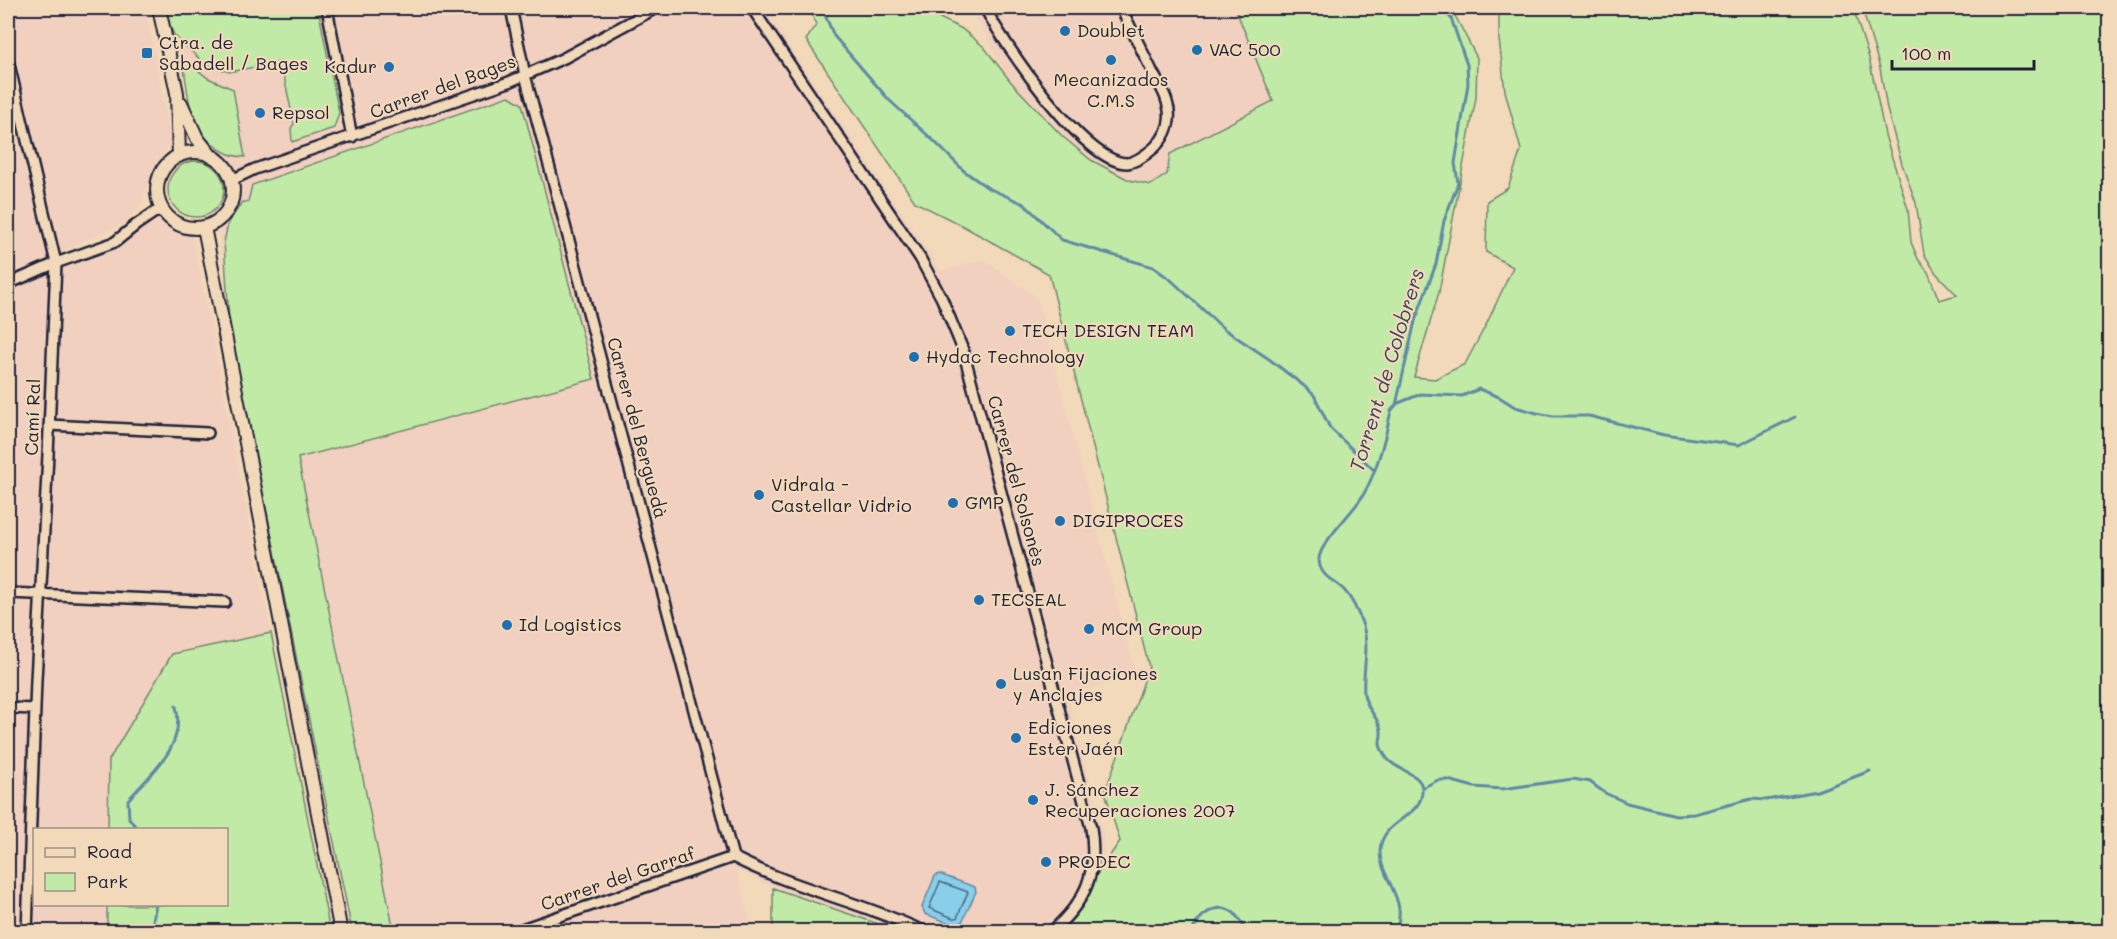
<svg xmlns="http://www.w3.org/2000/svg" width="2117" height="939" font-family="Mali,sans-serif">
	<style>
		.built { fill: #f1d0c0 }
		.green { fill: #c1eaa6; stroke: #728670; stroke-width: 1.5 }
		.water { fill: #89cfea; stroke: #608aa4; stroke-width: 1.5 }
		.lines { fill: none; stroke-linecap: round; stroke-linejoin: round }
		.shore { stroke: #4b6781; stroke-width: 1.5 }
		.stream { stroke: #608aa4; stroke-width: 3 }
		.minor-casing { stroke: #22223b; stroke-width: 14 }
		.tertiary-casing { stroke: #22223b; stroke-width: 16 }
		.minor { stroke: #f1d9b9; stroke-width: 9 }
		.tertiary { stroke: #f1d9b9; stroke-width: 12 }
		.poi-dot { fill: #1f6fb2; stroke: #f1d9b9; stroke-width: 2 }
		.labels { text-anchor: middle; stroke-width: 4.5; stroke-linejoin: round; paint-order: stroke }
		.poi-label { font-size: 18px; fill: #22223b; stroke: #f1d9b9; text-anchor: start }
		.street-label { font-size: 18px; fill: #22223b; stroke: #f1d9b9 }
		.water-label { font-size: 20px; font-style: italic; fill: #37455e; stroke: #f1d9b9 }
	</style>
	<rect width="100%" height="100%" fill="#f1d9b9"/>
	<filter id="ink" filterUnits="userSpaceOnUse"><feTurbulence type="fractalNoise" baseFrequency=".0167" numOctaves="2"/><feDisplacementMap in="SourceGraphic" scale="12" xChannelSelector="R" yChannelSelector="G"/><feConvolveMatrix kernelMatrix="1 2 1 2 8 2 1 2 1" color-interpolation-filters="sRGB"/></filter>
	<g filter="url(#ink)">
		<path class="built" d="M8 8H145L170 134V142L166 151 154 169 140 205 123 224 8 275Z
			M173 8H764L941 271 984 260 1037 298 1136 676 1067 694 1103 834 1104 856 1099 883 1068 932 895 931 775 888 737 870 752 931H358Z
			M971 8H1235L1273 101 1170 154 1167 174 1151 185 1129 180 1091 160 1062 136 1011 82Z
			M164 212 192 233 271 633 172 654 110 760 108 829 34 830V904L107 905V931H8V284L85 254Z"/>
		<path class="green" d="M166 8H318L339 113 334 128 292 142 291 128 294 124 281 62 229 72 205 64 175 36 168 23Z
			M807 8H920L962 29 984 47 1011 82 1062 136 1091 160 1129 180 1151 185 1167 174 1170 154 1273 101 1235 8H1451L1477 58 1476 98 1439 292 1414 377 1435 379 1465 364 1487 323 1513 267 1486 252 1487 201 1508 188 1521 150 1505 91 1499 39V8H1853L1869 58 1885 135 1908 209 1911 242 1918 259 1928 272 1939 300 1957 295 1936 273 1924 254 1916 203 1902 164 1887 109 1880 68 1862 8H2109V931H1058L1120 841 1105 792 1149 667 1049 274 963 226 915 202 806 40 817 24Z
			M182 58 208 78 233 89 245 157C222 157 199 137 192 114 187 96 186 76 182 58Z
			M509 96 522 104 594 379 298 458 394 931H352L241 385 229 320 224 242 228 224 242 202H248L252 185Z
			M168 189a28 28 0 1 1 56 0a28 28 0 1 1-56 0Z
			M271 633 330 931H107V905L226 904V830L108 829 109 760 172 654Z
			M773 888 899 931H773Z"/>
		<path class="water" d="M939 874 975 887 976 892 962 922 954 925 925 914 922 907 935 876Z"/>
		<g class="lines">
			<path class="shore" d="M940 882 968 892 957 918H953L929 908Z"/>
			<path class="stream" d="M822 8 834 36 889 100 935 142 964 171 988 188 1024 204 1062 240 1153 267 1171 280 1224 329 1269 359 1304 386 1314 395 1330 428 1374 470
				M1396 404 1421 394 1462 396 1479 389 1499 397 1515 407 1537 413 1553 416H1589L1664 435 1739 445 1795 417
				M1422 788 1438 780H1448L1474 787 1502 789 1573 779 1590 782 1605 793 1627 803 1676 815 1694 814 1751 799 1766 800 1817 791 1870 771
				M138 830 129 818 128 800C152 772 186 747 176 706
				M156 904 153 921 159 932
				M1192 932C1198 916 1217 900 1234 913 1237 916 1240 921 1243 925L1242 932
				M1397 932C1398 924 1400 916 1399 909 1397 888 1375 866 1381 844 1388 817 1424 817 1422 788 1421 775 1400 770 1392 763 1386 759 1384 754 1381 748 1378 741 1382 738 1381 731 1381 720 1366 710 1364 694 1362 672 1370 648 1363 626 1359 614 1353 600 1344 590 1334 580 1320 577 1319 560 1318 545 1353 512 1362 497 1377 472 1385 439 1391 411L1396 405 1415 321 1436 264 1444 221 1458 183 1455 163 1468 84 1467 65 1451 18 1441 8"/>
			<defs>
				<path id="minor" d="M327 8 352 137
					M511 8 525 75 733 857
					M752 8 920 258 942 299 963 350 1091 828C1098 874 1086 901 1051 932
					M985 8C1004 44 1084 163 1127 163 1137 162 1147 154 1155 147 1167 135 1173 119 1167 102 1164 90 1156 80 1151 69 1141 49 1131 28 1121 8
					M8 60 56 263 48 455 36 680 27 932
					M232 180 255 169 509 82 564 58 656 8
					M8 284 56 263 115 242 136 225 155 212H164
					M49 425 208 433
					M8 593 225 602
					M8 708 35 709
					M733 857C794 889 863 902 925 932
					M513 932 733 857"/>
				<path id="tertiary" d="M159 8 177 93 179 156
					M181 103 197 138 211 156
					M157 190a38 38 0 1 1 76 0a38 38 0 1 1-76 0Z
					M204 227 341 932"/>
			</defs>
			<use href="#minor" class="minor-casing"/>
			<use href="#tertiary" class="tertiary-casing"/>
			<use href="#minor" class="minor"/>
			<use href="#tertiary" class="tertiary"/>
		</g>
	</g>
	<g class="poi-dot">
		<circle cx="1065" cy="31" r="6"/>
		<circle cx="1197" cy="50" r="6"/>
		<rect x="141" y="47" width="12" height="12" rx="3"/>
		<circle cx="1111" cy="60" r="6"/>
		<circle cx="389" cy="67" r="6"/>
		<circle cx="260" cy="113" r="6"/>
		<circle cx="1010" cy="331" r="6"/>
		<circle cx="914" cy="357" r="6"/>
		<circle cx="759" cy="495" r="6"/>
		<circle cx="953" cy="503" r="6"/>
		<circle cx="1060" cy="521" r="6"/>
		<circle cx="979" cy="600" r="6"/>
		<circle cx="507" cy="625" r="6"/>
		<circle cx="1089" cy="629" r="6"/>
		<circle cx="1001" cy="684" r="6"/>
		<circle cx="1016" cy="738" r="6"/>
		<circle cx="1033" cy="800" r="6"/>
		<circle cx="1046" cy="862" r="6"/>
	</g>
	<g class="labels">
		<g class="poi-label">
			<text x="1077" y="37">Doublet</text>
			<text x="159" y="49">Ctra. de<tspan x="159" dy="21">Sabadell / Bages</tspan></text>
			<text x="1209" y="56">VAC 500</text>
			<text x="377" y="73" text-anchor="end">Kadur</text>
			<text x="1111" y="86" text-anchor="middle">Mecanizados<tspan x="1111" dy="21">C.M.S</tspan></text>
			<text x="272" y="119">Repsol</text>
			<text x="1022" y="337">TECH DESIGN TEAM</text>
			<text x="926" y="363">Hydac Technology</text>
			<text x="771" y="491">Vidrala -<tspan x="771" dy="21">Castellar Vidrio</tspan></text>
			<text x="965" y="509">GMP</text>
			<text x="1072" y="527">DIGIPROCES</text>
			<text x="991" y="606">TECSEAL</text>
			<text x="519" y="631">Id Logistics</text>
			<text x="1101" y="635">MCM Group</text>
			<text x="1013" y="680">Lusan Fijaciones<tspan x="1013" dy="21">y Anclajes</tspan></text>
			<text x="1028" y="734">Ediciones<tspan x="1028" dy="21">Ester Jaén</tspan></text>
			<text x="1045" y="796">J. Sánchez<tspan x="1045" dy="21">Recuperaciones 2007</tspan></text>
			<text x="1058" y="868">PRODEC</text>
		</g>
		<g class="street-label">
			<text transform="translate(443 87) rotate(-20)" y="6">Carrer del Bages</text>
			<text transform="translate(33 417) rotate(-88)" y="6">Camí Ral</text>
			<text transform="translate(637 428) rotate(75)" y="6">Carrer del Berguedà</text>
			<text transform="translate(1016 481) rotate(75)" y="6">Carrer del Solsonès</text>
			<text transform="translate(618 879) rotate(-19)" y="6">Carrer del Garraf</text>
		</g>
		<g class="water-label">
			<text transform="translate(1387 370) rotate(-73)" y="7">Torrent de Colobrers</text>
		</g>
	</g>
	<rect width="2117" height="939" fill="none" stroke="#f1d9b9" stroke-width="30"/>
	<rect x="15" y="15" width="2087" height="909" fill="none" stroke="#22223b" stroke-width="2" filter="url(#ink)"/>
	<rect x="33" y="828" width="195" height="78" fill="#f1d9b9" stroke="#9e9087" stroke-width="1.5"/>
	<rect x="45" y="848" width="30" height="9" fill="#f1d9b9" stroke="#9e9087" stroke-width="1.5"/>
	<text x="87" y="858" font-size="18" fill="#22223b">Road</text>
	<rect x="45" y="873" width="30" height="18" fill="#c1eaa6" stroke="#9e9087" stroke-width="1.5"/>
	<text x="87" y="888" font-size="18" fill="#22223b">Park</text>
	<path d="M1892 60v9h142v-9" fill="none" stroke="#22223b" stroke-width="3"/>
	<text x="1901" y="60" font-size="18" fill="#22223b" stroke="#f1d9b9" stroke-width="4.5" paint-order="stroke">100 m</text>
</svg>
